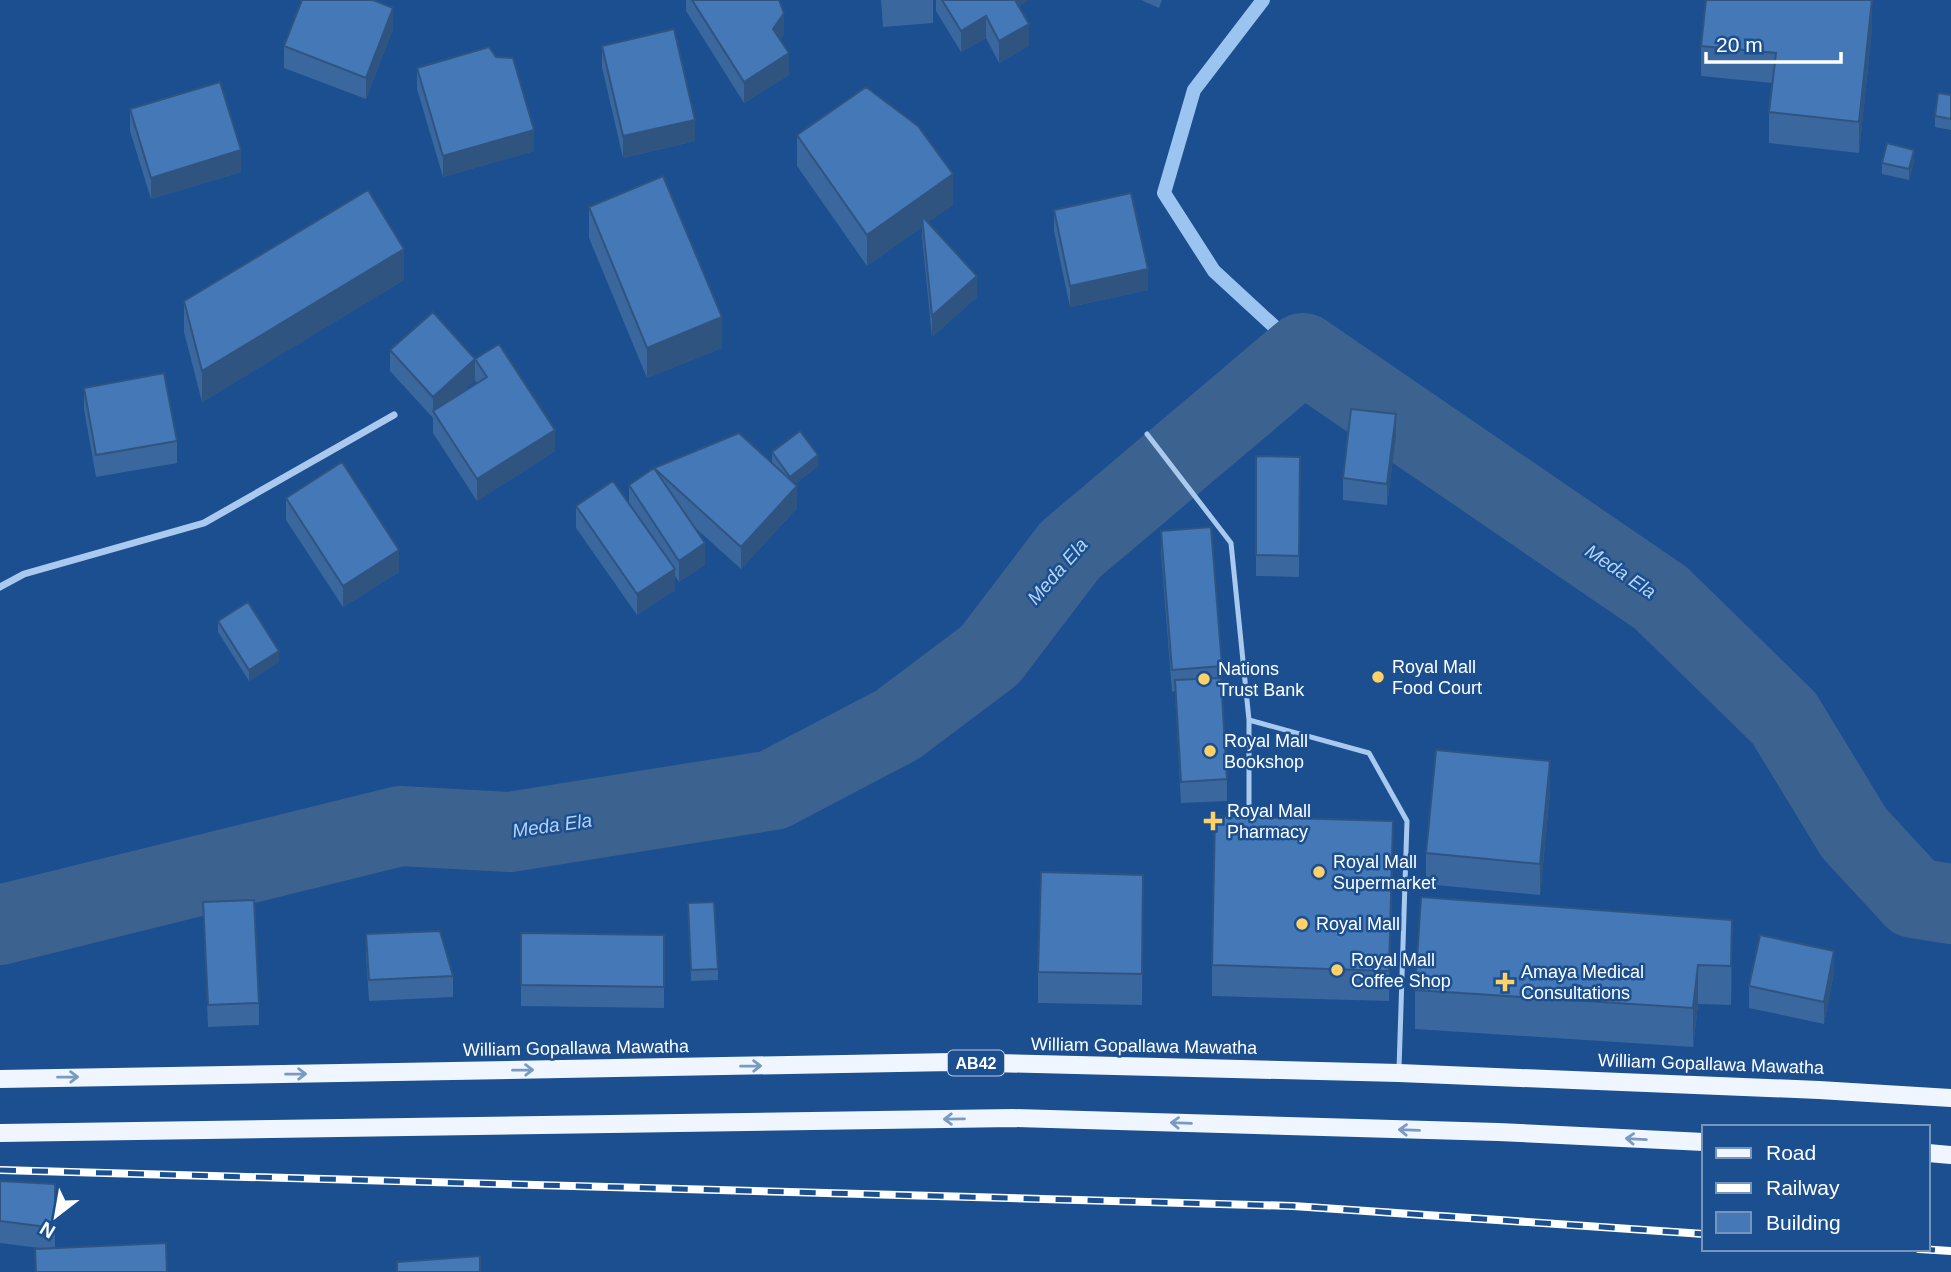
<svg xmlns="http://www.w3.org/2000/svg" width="1951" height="1272" font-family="Helvetica,sans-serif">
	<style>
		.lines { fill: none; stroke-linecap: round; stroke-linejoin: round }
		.stream { stroke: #9cc4f0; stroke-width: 14 }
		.river { stroke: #3c6290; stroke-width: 80 }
		.lane { stroke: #a9c9ee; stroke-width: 5 }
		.street { stroke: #a9c9ee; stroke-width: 7 }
		.primary { stroke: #f0f6ff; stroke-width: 18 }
		.rail-casing { stroke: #fff; stroke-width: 8 }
		.rail { stroke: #1b4f8f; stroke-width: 5; stroke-dasharray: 16; stroke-linecap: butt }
		.wall { fill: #3a679d; fill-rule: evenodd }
		.shaded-wall { fill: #305480 }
		.building { fill: #4478b7; stroke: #305480; stroke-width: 2 }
		.oneway { stroke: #7b9ac1 }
		.poi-dot { fill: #ffd166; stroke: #1b4f8f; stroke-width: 2.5 }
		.labels { text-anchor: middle; stroke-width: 5; stroke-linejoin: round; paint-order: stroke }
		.shield { fill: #1b4f8f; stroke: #bbcadd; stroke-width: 2 }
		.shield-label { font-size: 16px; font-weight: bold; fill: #fff }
		.poi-label { font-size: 18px; fill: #fff; stroke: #1b4f8f; text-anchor: start }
		.street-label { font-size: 18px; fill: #fff; stroke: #1b4f8f }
		.water-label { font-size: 19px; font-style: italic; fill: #b5d3f5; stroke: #1b4f8f }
	</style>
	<rect width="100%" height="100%" fill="#1b4f8f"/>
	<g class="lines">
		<path class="stream" d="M1263 0 1194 90 1164 193 1214 271 1303 353"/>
		<path class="river" d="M0 925 400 826 510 832 773 790 897 725 990 655 1070 550 1303 353 1661 598 1784 718 1854 833 1914 898 1951 904"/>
		<path class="lane" d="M1147 434 1231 543 1249 720 1369 753 1407 821 1399 1069
			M1249 720V823"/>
		<path class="street" d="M0 587 24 574 204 523 394 415"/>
		<path class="primary" d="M0 1079 952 1062 1399 1073 1819 1090 1951 1098
			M0 1133 1013 1118 1498 1132 1704 1142
			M1928 1153 1951 1155"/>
		<defs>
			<path id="rail" d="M0 1170 1293 1206 1704 1234
				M1919 1249 1951 1251"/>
		</defs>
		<use href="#rail" class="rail-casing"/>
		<use href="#rail" class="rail"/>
	</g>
	<path class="wall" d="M686 0H779L784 34 780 40 789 75 744 103 686 11Z
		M881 0H933V23L883 27Z
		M936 0H1028L1019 6 1029 46 999 63 986 38 961 52 936 11Z
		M1141 0H1162L1159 8Z
		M393 29 366 99 284 68V46Z
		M1872 29 1859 153 1769 143V112L1772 83 1701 76V46Z
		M602 46 695 141 623 158 602 67Z
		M417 68 534 151 443 177 417 89Z
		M1951 95V130L1935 127V116Z
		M130 109 241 172 151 199 130 131Z
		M797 135 953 205 928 222 977 297 932 337 922 237V227L867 266 797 166Z
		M1914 161 1909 180 1882 174V163Z
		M589 207 722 348 647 378 589 238Z
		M1054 210 1148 290 1070 307 1054 231Z
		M404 280 202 402 184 332V301Z
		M390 350 475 359 555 451 477 501 433 433V418L390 371ZM475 380 477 383 460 394Z
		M84 388 177 441V463L96 477 84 409Z
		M1396 436 1387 505 1343 500V478Z
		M772 452 818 466 795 484 797 508 741 569 691 524 705 565 679 582 675 576V590L637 615 576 528V506L629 502V485L654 468 772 463Z
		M1256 456 1300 457 1299 577 1256 576Z
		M286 498 399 572 343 607 286 520Z
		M1161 531 1222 666V688L1227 779V801L1181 803 1175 691 1172 692 1161 552Z
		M218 621 279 662 249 681 218 632Z
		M1550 792 1540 895 1426 884V853Z
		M1393 852 1389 1001 1212 996V965Z
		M203 902 259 1003V1025L208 1027Z
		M688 903 718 969V980L691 981Z
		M1143 906 1142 1005 1038 1003V972Z
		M521 933 664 935V1008L521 1006Z
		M366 934 453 976V997L369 1001 366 956Z
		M1732 958 1731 1005 1698 1004 1693 1047 1415 1029V990Z
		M1834 972 1824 1024 1749 1008V986Z
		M0 1181 55 1184V1248L167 1272H35V1249H47L0 1243Z"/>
	<path class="shaded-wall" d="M1009 0H1028V1L1009 11Z
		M1872 0V29L1859 153V122Z
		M393 8V29L366 99V78Z
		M784 13V34L773 51V29Z
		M986 16V38L961 52V31Z
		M1029 24V46L999 63V41Z
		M789 53V75L744 103V82Z
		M695 120V141L623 158V136Z
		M534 130V151L443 177V156Z
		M241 150V172L151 199V178Z
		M1914 150V161L1909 180V169Z
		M953 174V205L923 226 922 216V227L867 266V235Z
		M404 249V280L202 402V371Z
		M1148 269V290L1070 307V286Z
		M977 276V297L932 337V316Z
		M722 317V348L647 378V348Z
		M475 359V380L436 416 433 411V419V397Z
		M1396 414V436L1387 505V484Z
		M555 430V451L477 501V479Z
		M818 455V466L790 488V477Z
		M797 486V508L741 569V547Z
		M705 543V565L679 582V561Z
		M399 550V572L343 607V586Z
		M675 569V590L637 615V594Z
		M279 651V662L249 681V670Z
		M1550 761V792L1540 895V864Z
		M1393 821V852L1389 1001V971Z
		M1732 920V958L1731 1005V966Z
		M1834 951V972L1824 1024V1002Z
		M1698 965V1004L1693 1047V1008Z"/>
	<path class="building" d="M302 0H373L393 8 366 78 284 46Z
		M692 0H779L784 13 773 29 789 53 744 82Z
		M942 0H1015L1029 24 999 41 986 16 961 31Z
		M1706 0H1872L1859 122 1769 112 1776 53 1701 46Z
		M674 29 695 120 623 136 602 46Z
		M489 47 496 57 513 58 534 130 443 156 417 68Z
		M220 82 241 150 151 178 130 109Z
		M866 87 918 126 953 174 867 235 797 135Z
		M1938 93 1951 95V119L1935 116Z
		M1887 143 1914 150 1909 169 1882 163Z
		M663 176 722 317 647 348 589 207Z
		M368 190 404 249 202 371 184 301Z
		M1131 193 1148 269 1070 286 1054 210Z
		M922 216 977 276 932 316Z
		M433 312 475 359 499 344 555 430 477 479 433 411 487 377 475 359 433 397 390 350Z
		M164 373 177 441 96 455 84 388Z
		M1351 409 1396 414 1387 484 1343 478Z
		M800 431 818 455 790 477 772 452Z
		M739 433 797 486 741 547 654 468Z
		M1256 456 1300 457 1299 556 1256 555Z
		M342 462 399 550 343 586 286 498Z
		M654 468 705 543 679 561 629 485Z
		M613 481 675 569 637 594 576 506Z
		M1211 527 1222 666 1172 670 1161 531Z
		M248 602 279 651 249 670 218 621Z
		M1221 678 1227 779 1181 782 1175 680Z
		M1436 750 1550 761 1540 864 1426 853Z
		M1215 816 1393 821 1389 971 1212 965Z
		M1041 872 1143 875 1142 974 1038 972Z
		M1421 897 1732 920 1731 966 1698 965 1693 1008 1415 990Z
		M254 900 259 1003 208 1005 203 902Z
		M714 902 718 969 691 970 688 903Z
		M440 931 453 976 369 980 366 934Z
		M521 933 664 935V987L521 985Z
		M1760 935 1834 951 1824 1002 1749 986Z
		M0 1181 55 1184V1228L0 1221Z
		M166 1243 167 1272H36L35 1249Z
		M480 1256V1272H397V1262Z"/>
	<defs><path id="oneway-shaft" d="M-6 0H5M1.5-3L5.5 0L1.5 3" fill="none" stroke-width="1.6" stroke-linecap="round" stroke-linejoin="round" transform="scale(1.75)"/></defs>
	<g class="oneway">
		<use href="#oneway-shaft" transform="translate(751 1066) rotate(-1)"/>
		<use href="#oneway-shaft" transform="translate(523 1070) rotate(-1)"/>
		<use href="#oneway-shaft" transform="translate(296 1074) rotate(-1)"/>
		<use href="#oneway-shaft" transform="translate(68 1077) rotate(-1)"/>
		<use href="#oneway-shaft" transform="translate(954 1119) rotate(179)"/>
		<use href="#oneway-shaft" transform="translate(1181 1123) rotate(-178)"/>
		<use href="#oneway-shaft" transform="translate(1409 1130) rotate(-178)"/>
		<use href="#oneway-shaft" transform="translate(1636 1139) rotate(-177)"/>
	</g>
	<g class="poi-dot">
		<circle cx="1378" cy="677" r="7"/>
		<circle cx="1204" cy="679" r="7"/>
		<circle cx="1210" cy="751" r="7"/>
		<path d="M1209.5 810.5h7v7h7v7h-7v7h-7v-7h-7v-7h7z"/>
		<circle cx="1319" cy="872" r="7"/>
		<circle cx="1302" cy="924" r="7"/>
		<circle cx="1337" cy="970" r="7"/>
		<path d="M1501.5 971.5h7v7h7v7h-7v7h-7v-7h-7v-7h7z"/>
	</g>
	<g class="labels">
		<rect class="shield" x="948" y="1050.5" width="56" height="25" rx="5"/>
		<g class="shield-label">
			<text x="976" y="1069">AB42</text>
		</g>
		<g class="poi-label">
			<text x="1392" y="673">Royal Mall<tspan x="1392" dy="21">Food Court</tspan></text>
			<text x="1218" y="675">Nations<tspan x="1218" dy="21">Trust Bank</tspan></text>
			<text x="1224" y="747">Royal Mall<tspan x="1224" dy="21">Bookshop</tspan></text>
			<text x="1227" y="817">Royal Mall<tspan x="1227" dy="21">Pharmacy</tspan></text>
			<text x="1333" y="868">Royal Mall<tspan x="1333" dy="21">Supermarket</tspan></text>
			<text x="1316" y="930">Royal Mall</text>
			<text x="1351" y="966">Royal Mall<tspan x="1351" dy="21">Coffee Shop</tspan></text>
			<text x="1521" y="978">Amaya Medical<tspan x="1521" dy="21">Consultations</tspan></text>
		</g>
		<g class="street-label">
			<text transform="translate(1144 1046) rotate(1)" y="6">William Gopallawa Mawatha</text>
			<text transform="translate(576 1048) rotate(-1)" y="6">William Gopallawa Mawatha</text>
			<text transform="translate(1711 1064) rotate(2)" y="6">William Gopallawa Mawatha</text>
		</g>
		<g class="water-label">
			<text transform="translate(1057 571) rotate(-49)" y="7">Meda Ela</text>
			<text transform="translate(1621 571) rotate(34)" y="7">Meda Ela</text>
			<text transform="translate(552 825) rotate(-8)" y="7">Meda Ela</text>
		</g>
	</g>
	<rect x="1702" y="1125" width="228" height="126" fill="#1b4f8f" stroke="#7695bc" stroke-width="2"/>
	<rect x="1716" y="1148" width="35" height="10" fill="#f0f6ff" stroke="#7695bc" stroke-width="2"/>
	<text x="1766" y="1160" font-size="21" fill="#ffffff">Road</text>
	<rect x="1716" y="1183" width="35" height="10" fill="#ffffff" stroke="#7695bc" stroke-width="2"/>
	<text x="1766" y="1195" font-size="21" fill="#ffffff">Railway</text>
	<rect x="1716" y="1212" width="35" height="21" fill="#4478b7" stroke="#7695bc" stroke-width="2"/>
	<text x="1766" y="1230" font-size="21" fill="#ffffff">Building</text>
	<g transform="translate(56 1216) rotate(211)" stroke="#1b4f8f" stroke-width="5" paint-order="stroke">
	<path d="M0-5L12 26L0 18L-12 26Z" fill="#ffffff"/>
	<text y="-10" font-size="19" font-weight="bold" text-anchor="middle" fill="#ffffff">N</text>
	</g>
	<path d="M1706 52v10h135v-10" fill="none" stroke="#ffffff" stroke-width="3.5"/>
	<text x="1716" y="52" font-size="21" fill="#ffffff" stroke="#1b4f8f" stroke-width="5" paint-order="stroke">20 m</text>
</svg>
